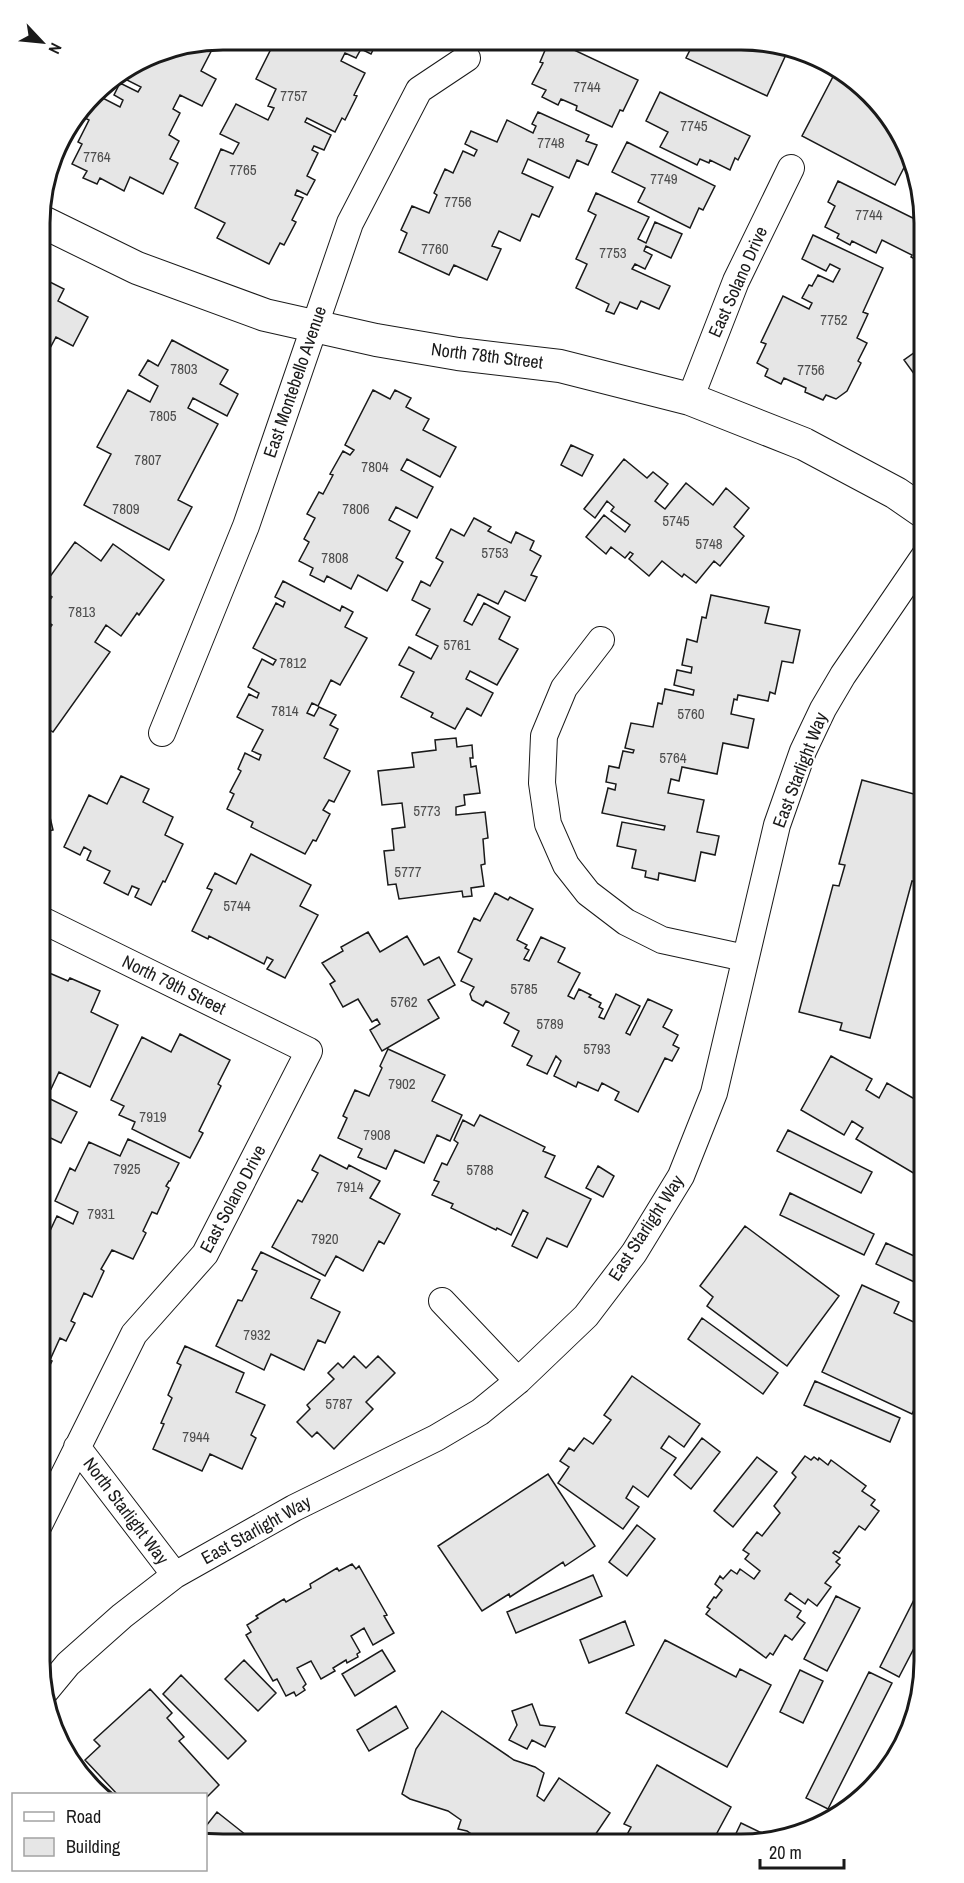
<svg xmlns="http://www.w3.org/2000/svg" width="964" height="1883" font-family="'Archivo Narrow',sans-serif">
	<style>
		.building { fill: #e6e6e6; stroke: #1a1a1a; stroke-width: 1.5 }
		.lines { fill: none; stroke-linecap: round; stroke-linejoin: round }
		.minor-casing { stroke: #1a1a1a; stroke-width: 28 }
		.tertiary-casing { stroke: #1a1a1a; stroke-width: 34 }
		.minor { stroke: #fff; stroke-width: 26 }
		.tertiary { stroke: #fff; stroke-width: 32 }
		.labels { text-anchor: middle; stroke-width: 4.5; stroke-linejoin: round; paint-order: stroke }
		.number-label { font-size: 15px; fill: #4d4d4d }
		.street-label { font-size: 18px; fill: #1a1a1a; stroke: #fff }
		.rim { fill: none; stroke: #1a1a1a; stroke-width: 3 }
	</style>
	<rect width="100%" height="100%" fill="#fff"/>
	<path class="building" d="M276 39 378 40 371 54 361 49 356 58 345 53 341 61 365 73 354 95 357 96 345 120 342 118 335 132 307 118 305 122 331 135 324 150 314 146 312 150 318 153 307 176 315 180 307 195 297 190 295 195 303 198 292 220 296 222 284 245 280 243 269 264 217 238 225 223 195 208 221 149 233 154 239 143 220 134 236 104 268 120 274 108 268 106 276 89 256 79Z
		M217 40 201 71 216 79 202 106 180 95 173 109 180 113 169 135 179 141 170 159 178 163 163 194 130 177 124 191 100 178 97 184 83 178 87 171 72 164 82 144 78 142 89 120 83 117 95 94 120 107 123 100 114 95 120 83 138 92 141 87 117 75 153 53Z
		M549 41H555L638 80 623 111 620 110 612 127 576 110 577 106 561 99 558 105 542 97 546 90 532 84 543 63 540 62Z
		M694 42H777L789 48 767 96 686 58Z
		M836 71 863 85 910 156 895 185 802 136Z
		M660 92 750 136 738 160 735 158 730 170 710 160 709 163 700 159 697 165 660 147 668 132 646 121Z
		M538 112 589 135 586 141 597 145 588 165 577 160 569 178 528 159 522 173 553 187 539 217 532 214 520 241 499 231 492 246 501 249 487 280 454 265 449 275 399 252 407 233 401 230 412 206 429 213 437 195 434 193 445 169 453 173 463 151 474 156 477 150 465 144 471 131 497 142 507 120 533 133 536 126 532 124Z
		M627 142 715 186 703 210 699 208 690 228 638 202 645 188 612 172Z
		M838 181 925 224V233L923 237 925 238 924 264 911 257 912 255 882 240 876 253 852 241 850 245 837 238 839 234 825 227 835 206 828 202Z
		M596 193 649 217 638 239 646 243 655 222 682 234 671 258 646 246 644 251 652 255 645 269 635 264 632 269 670 286 659 309 641 301 637 309 620 302 614 314 606 311 609 304 576 288 587 264 576 259 596 215 588 211Z
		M813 235 883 268 863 312 868 314 857 338 867 343 858 361 861 363 847 391 836 399 826 395 823 400 805 392 806 388 784 378 781 384 765 376 768 369 757 363 766 344 761 342 783 296 809 309 812 303 802 298 809 285 812 286 818 275 833 282 840 269 830 264 826 271 802 259Z
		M40 277 64 289 58 301 88 317 73 346 56 337 40 367Z
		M172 340 228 370 220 384 238 394 227 416 193 398 188 408 218 424 178 500 192 507 169 550 84 505 111 454 97 447 128 390 150 402 158 386 139 375 148 360 158 366Z
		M925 345V389L904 360Z
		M373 390 390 399 395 390 411 398 406 407 429 419 423 430 456 447 440 477 407 459 401 470 433 487 417 518 396 507 389 520 410 531 396 558 403 562 387 591 358 575 351 589 327 576 324 582 310 575 313 568 299 561 309 542 304 539 315 518 307 514 319 492 323 494 333 475 330 474 343 451 350 455 354 450 345 445Z
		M571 445 593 455 582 476 561 465Z
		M624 459 647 478 653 472 668 484 655 501 665 509 686 483 713 505 726 488 749 508 734 527 744 536 720 566 714 561 696 583 684 574 682 577 662 561 649 576 629 559 633 554 630 552 625 558 611 547 606 554 586 537 604 515 625 532 630 525 611 511 614 507 607 501 595 518 584 509Z
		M474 518 491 527 488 531 511 543 516 532 534 541 530 550 541 556 531 575 537 577 525 601 505 591 498 604 478 594 464 621 472 625 484 603 510 617 499 639 518 649 497 685 470 671 466 679 493 693 481 716 467 708 455 729 431 717 433 713 401 697 414 672 399 665 409 647 431 659 438 646 416 635 430 609 412 600 421 581 430 586 443 562 436 558 451 529 464 536Z
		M75 542 101 561 113 544 164 580 139 615 137 613 121 636 106 625 95 642 110 652 53 732 40 723V635L43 637 52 625 40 616V613L52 597 41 589Z
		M283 581 340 611 342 606 353 612 345 627 367 638 340 685 331 680 318 706 312 703 307 713 314 716 319 707 336 715 330 725 338 729 324 758 350 771 334 802 329 800 323 810 330 814 316 841 313 840 305 854 251 827 253 822 227 809 234 794 230 792 241 771 238 769 245 753 259 760 261 755 252 751 263 730 237 717 249 694 257 698 259 693 248 687 262 659 273 665 276 660 253 648 276 603 283 607 285 602 275 597Z
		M711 595 769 607 765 623 800 630 793 663 782 661 775 694 770 692 768 701 738 695 737 700 734 699 731 714 754 719 748 748 723 743 717 774 682 767 679 781 671 779 668 793 704 800 697 832 719 836 715 855 701 852 695 881 659 873 658 880 645 877 646 871 632 868 636 850 617 846 622 822 664 830 665 826 602 813 608 788 615 790 616 784 606 782 609 766 619 768 623 751 633 753 634 750 625 748 631 723 653 727 658 703 662 704 665 689 693 695 694 690 674 685 677 670 691 673 692 667 682 665 687 639 697 642 702 617 706 618Z
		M456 738 457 747 472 745 473 758H470L471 767 476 766 480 793 464 795 465 805 456 807V815L485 812 488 838 483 839 485 864 481 865 484 886 471 888 472 896 463 897 462 891 399 899 396 884 388 885 384 851 394 850 392 829 405 827 402 803 382 805 378 771 414 767 412 753 436 750 435 740Z
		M40 764 49 799 46 800 53 830 40 833Z
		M121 776 149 789 143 802 173 817 165 835 183 844 165 882 163 881 151 905 135 897 139 889 132 886 128 895 104 883 110 871 87 860 91 851 84 847 80 855 64 847 89 795 107 804Z
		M862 780 925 797V860L919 883 912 881 870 1038 840 1030 842 1023 799 1012 833 885 839 886 845 865 839 864Z
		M251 854 311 885 300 906 318 915 285 978 267 969 273 960 267 957 264 964 209 936 208 939 192 931 212 890 207 888 215 873 236 884Z
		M495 893 508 900 510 897 533 909 517 940 527 945 525 948 529 950 524 959 529 961 541 937 565 948 558 962 580 973 568 996 574 999 579 989 591 995 589 997 601 1003 599 1007 603 1009 599 1017 604 1019 616 994 640 1006 626 1033 630 1035 648 999 672 1010 663 1027 678 1035 673 1045 679 1048 672 1061 665 1058 638 1112 615 1100 619 1092 602 1083 598 1091 578 1082 576 1087 554 1076 561 1061 556 1056 547 1074 527 1065 532 1056 512 1046 519 1031 504 1023 509 1013 486 1001 483 1006 472 1000 470 994 474 987 461 981 472 959 458 952 474 918 480 921Z
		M368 932 380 952 407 936 424 965 439 957 455 985 428 1000 439 1018 382 1051 370 1030 380 1024 377 1019 372 1022 358 999 343 1007 330 984 335 981 322 963 343 951 341 947Z
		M47 972 68 981 70 978 100 991 91 1012 118 1025 90 1087 59 1072 51 1089 40 1084V987Z
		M180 1034 230 1060 218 1084 221 1086 199 1131 203 1133 190 1158 132 1129 135 1122 119 1115 124 1106 111 1100 142 1037 171 1052Z
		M388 1049 445 1075 432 1101 462 1115 450 1141 437 1135 424 1163 395 1150 386 1169 358 1157 362 1149 338 1138 347 1118 343 1116 355 1090 369 1096 382 1068 380 1066Z
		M831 1056 872 1079 866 1090 879 1098 887 1083 925 1105V1184L920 1181 922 1178 856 1139 863 1128 852 1121 844 1135 801 1110Z
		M40 1094 77 1112 61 1143 40 1133Z
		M480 1115 545 1147 543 1151 555 1156 545 1177 591 1199 567 1247 547 1238 537 1258 512 1246 528 1213 523 1210 511 1235 497 1228 496 1230 451 1208 453 1204 432 1195 439 1182 434 1180 442 1163 447 1165 458 1143 454 1140 463 1120 474 1126Z
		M788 1130 872 1172 861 1193 777 1151Z
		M128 1139 179 1163 170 1181H169L166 1186 169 1188 157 1214 152 1212 143 1231 146 1233 133 1259 112 1250 101 1269 104 1271 92 1297 84 1293 71 1321 75 1323 66 1341 60 1338 50 1360 52 1361 39 1387V1231L48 1235 57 1216 73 1224 78 1212 55 1201 70 1168 75 1171 89 1142 120 1156Z
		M320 1155 347 1169 349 1165 380 1181 370 1198 400 1214 384 1244 379 1241 363 1271 336 1256 325 1276 272 1247 298 1200 302 1202 318 1173 312 1170Z
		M598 1166 614 1176 603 1197 586 1188Z
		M790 1193 874 1234 864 1255 780 1215Z
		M745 1226 839 1296 787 1366 707 1306 713 1297 700 1286Z
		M886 1243 925 1261V1287L876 1264Z
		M261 1252 320 1280 311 1298 340 1312 325 1343 318 1340 304 1370 271 1354 264 1370 216 1346 238 1300 242 1301 257 1271 252 1269Z
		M862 1285 899 1302 894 1313 918 1324 921 1318 925 1319V1386L912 1414 822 1372Z
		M702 1318 778 1373 763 1394 688 1339Z
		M185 1346 244 1373 236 1392 265 1405 251 1435 256 1438 242 1469 210 1454 202 1471 153 1449 164 1424 161 1423 172 1398 168 1395 181 1365 177 1363Z
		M354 1356 366 1368 378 1356 395 1373 366 1402 373 1409 334 1449 317 1432 312 1437 297 1422 310 1409 307 1405 334 1379 328 1373 338 1363 343 1368Z
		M632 1376 700 1424 684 1447 669 1436 661 1448 676 1458 648 1497 633 1486 626 1498 639 1507 623 1529 558 1483 569 1467 560 1461 569 1448 574 1451 584 1438 593 1444 611 1420 604 1415Z
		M815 1381 900 1418 890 1442 804 1405Z
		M702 1438 720 1452 691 1489 674 1475Z
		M805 1456 811 1460 814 1457 818 1460 819 1458 828 1465 831 1460 866 1486 862 1491 875 1500 871 1505 879 1511 865 1530 859 1526 839 1553 835 1551 833 1553 840 1558 836 1562 840 1565 825 1583 831 1587 817 1606 808 1599 805 1604 790 1593 785 1600 801 1611 797 1617 805 1623 792 1640 785 1635 773 1655 770 1653 766 1658 706 1614 710 1609 707 1607 714 1597 716 1598 722 1590 715 1584 720 1576 723 1579 731 1570 737 1574 740 1569 754 1579 760 1571 745 1559 749 1554 743 1550 757 1532 762 1536 780 1513 774 1506 796 1477 792 1473Z
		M757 1457 777 1472 733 1527 714 1511Z
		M548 1474 595 1546 565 1566 563 1562 510 1597 509 1594 482 1611 438 1546Z
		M637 1525 655 1539 627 1576 609 1562Z
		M352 1564 356 1569 359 1566 387 1615 384 1616 394 1633 373 1645 364 1628 351 1636 360 1652 357 1654 358 1657 347 1663 346 1660 333 1668 335 1671 321 1679 311 1661 297 1668 306 1684 303 1687 305 1690 296 1696 294 1692 286 1696 277 1679 273 1681 246 1635 251 1632 247 1625 258 1618 256 1616 284 1599 286 1602 311 1588 310 1584 337 1568 339 1571Z
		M593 1575 602 1596 516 1633 507 1612Z
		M925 1578V1627L899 1677 880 1667Z
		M836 1596 860 1608 827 1671 804 1659Z
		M625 1621 634 1645 589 1663 580 1640Z
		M665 1640 736 1677 740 1669 771 1685 727 1767 626 1713Z
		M382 1650 395 1671 355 1696 342 1674Z
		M244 1660 276 1693 258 1711 225 1679Z
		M800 1670 823 1681 803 1723 780 1712Z
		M869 1672 892 1683 828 1809 806 1798Z
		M181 1675 246 1741 228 1759 163 1694Z
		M150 1689 172 1713 167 1718 184 1737 179 1741 219 1785 206 1798V1794H117L85 1760 100 1746 94 1740Z
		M532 1704 540 1725 555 1727 545 1747 532 1740 527 1749 509 1740 517 1725 512 1711Z
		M396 1706 408 1728 369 1751 357 1730Z
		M442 1711 514 1760 535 1767 544 1773 537 1796 544 1801 559 1778 610 1813 589 1844 526 1843V1841L507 1834 504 1843H484L467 1831 458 1829 461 1820 448 1811 410 1799 402 1794 416 1749Z
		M914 1719 911 1730 887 1772Z
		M657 1765 731 1807 711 1844H622L631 1827 624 1824Z
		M217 1812 246 1835 241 1841 243 1843 206 1842V1826Z
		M741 1823 764 1834 760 1841 731 1844Z"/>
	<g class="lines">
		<defs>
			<path id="minor" d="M690 399 736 281 791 168
				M601 640 564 688 544 736 542 783 548 824 566 865 588 893 626 922 662 940 745 958
				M162 733 246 526 350 223 419 90 467 58
				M442 1301 518 1381
				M77 1447 175 1575
				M39 1525 134 1334 205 1254 309 1051 40 919
				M44 1693 68 1664 122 1616 175 1575 294 1508 436 1438 480 1412 518 1381 586 1316 634 1253 681 1176 714 1093 777 825 803 751 823 709 843 675 925 555"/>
			<path id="tertiary" d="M41 221 137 268 265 315 376 340 458 354 560 366 690 399 804 444 896 493 925 513"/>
		</defs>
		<use href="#minor" class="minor-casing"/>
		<use href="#tertiary" class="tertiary-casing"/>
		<use href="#minor" class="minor"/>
		<use href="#tertiary" class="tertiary"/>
	</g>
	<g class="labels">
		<g class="number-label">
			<text x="587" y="92">7744</text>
			<text x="294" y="101">7757</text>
			<text x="694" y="131">7745</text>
			<text x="551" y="148">7748</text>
			<text x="97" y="162">7764</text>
			<text x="243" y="175">7765</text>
			<text x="664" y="184">7749</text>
			<text x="458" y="207">7756</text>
			<text x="869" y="220">7744</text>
			<text x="435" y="254">7760</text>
			<text x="613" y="258">7753</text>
			<text x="834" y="325">7752</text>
			<text x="184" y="374">7803</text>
			<text x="811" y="375">7756</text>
			<text x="163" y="421">7805</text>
			<text x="148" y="465">7807</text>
			<text x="375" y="472">7804</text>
			<text x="126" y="514">7809</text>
			<text x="356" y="514">7806</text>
			<text x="676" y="526">5745</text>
			<text x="709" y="549">5748</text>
			<text x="495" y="558">5753</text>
			<text x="335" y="563">7808</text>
			<text x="82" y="617">7813</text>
			<text x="457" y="650">5761</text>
			<text x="293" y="668">7812</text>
			<text x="285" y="716">7814</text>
			<text x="691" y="719">5760</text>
			<text x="673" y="763">5764</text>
			<text x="427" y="816">5773</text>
			<text x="408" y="877">5777</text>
			<text x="237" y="911">5744</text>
			<text x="524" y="994">5785</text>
			<text x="404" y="1007">5762</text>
			<text x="550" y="1029">5789</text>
			<text x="597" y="1054">5793</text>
			<text x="402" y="1089">7902</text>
			<text x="153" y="1122">7919</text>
			<text x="377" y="1140">7908</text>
			<text x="127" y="1174">7925</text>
			<text x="480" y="1175">5788</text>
			<text x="350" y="1192">7914</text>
			<text x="101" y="1219">7931</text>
			<text x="325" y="1244">7920</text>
			<text x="257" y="1340">7932</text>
			<text x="339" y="1409">5787</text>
			<text x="196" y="1442">7944</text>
		</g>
		<g class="street-label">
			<text transform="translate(738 282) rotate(-66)" y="6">East Solano Drive</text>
			<text transform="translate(487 356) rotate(7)" y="6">North 78th Street</text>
			<text transform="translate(295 382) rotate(-71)" y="6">East Montebello Avenue</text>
			<text transform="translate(800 770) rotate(-69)" y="6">East Starlight Way</text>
			<text transform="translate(174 985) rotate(26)" y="6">North 79th Street</text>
			<text transform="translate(233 1199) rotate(-62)" y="6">East Solano Drive</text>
			<text transform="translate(646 1228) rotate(-57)" y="6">East Starlight Way</text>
			<text transform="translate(126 1511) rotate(53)" y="6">North Starlight Way</text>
			<text transform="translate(256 1530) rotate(-29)" y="6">East Starlight Way</text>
		</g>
	</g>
	<path d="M0 0H964V1883H0ZM223 50H741A173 173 0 0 1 914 223V1661A173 173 0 0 1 741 1834H223A173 173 0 0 1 50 1661V223A173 173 0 0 1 223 50Z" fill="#fff" fill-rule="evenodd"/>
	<path class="rim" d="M223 50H741A173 173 0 0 1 914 223V1661A173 173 0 0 1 741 1834H223A173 173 0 0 1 50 1661V223A173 173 0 0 1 223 50Z"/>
	<rect x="12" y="1793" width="195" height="78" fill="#ffffff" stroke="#a3a3a3" stroke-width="1.5"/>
	<rect x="24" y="1812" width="30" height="9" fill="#ffffff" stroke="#a3a3a3" stroke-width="1.5"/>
	<text x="66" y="1823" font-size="18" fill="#1a1a1a">Road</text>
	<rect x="24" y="1838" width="30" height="18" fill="#e6e6e6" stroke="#a3a3a3" stroke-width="1.5"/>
	<text x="66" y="1853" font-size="18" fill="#1a1a1a">Building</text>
	<g transform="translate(42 42) rotate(116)" stroke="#ffffff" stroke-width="4.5" paint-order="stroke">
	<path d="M0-4.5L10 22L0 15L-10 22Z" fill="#1a1a1a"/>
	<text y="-9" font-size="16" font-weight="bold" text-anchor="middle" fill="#1a1a1a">N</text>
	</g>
	<path d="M760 1859v9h84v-9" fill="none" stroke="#1a1a1a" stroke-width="3"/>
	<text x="769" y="1859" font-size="18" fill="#1a1a1a" stroke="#ffffff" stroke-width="4.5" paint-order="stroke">20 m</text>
</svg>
